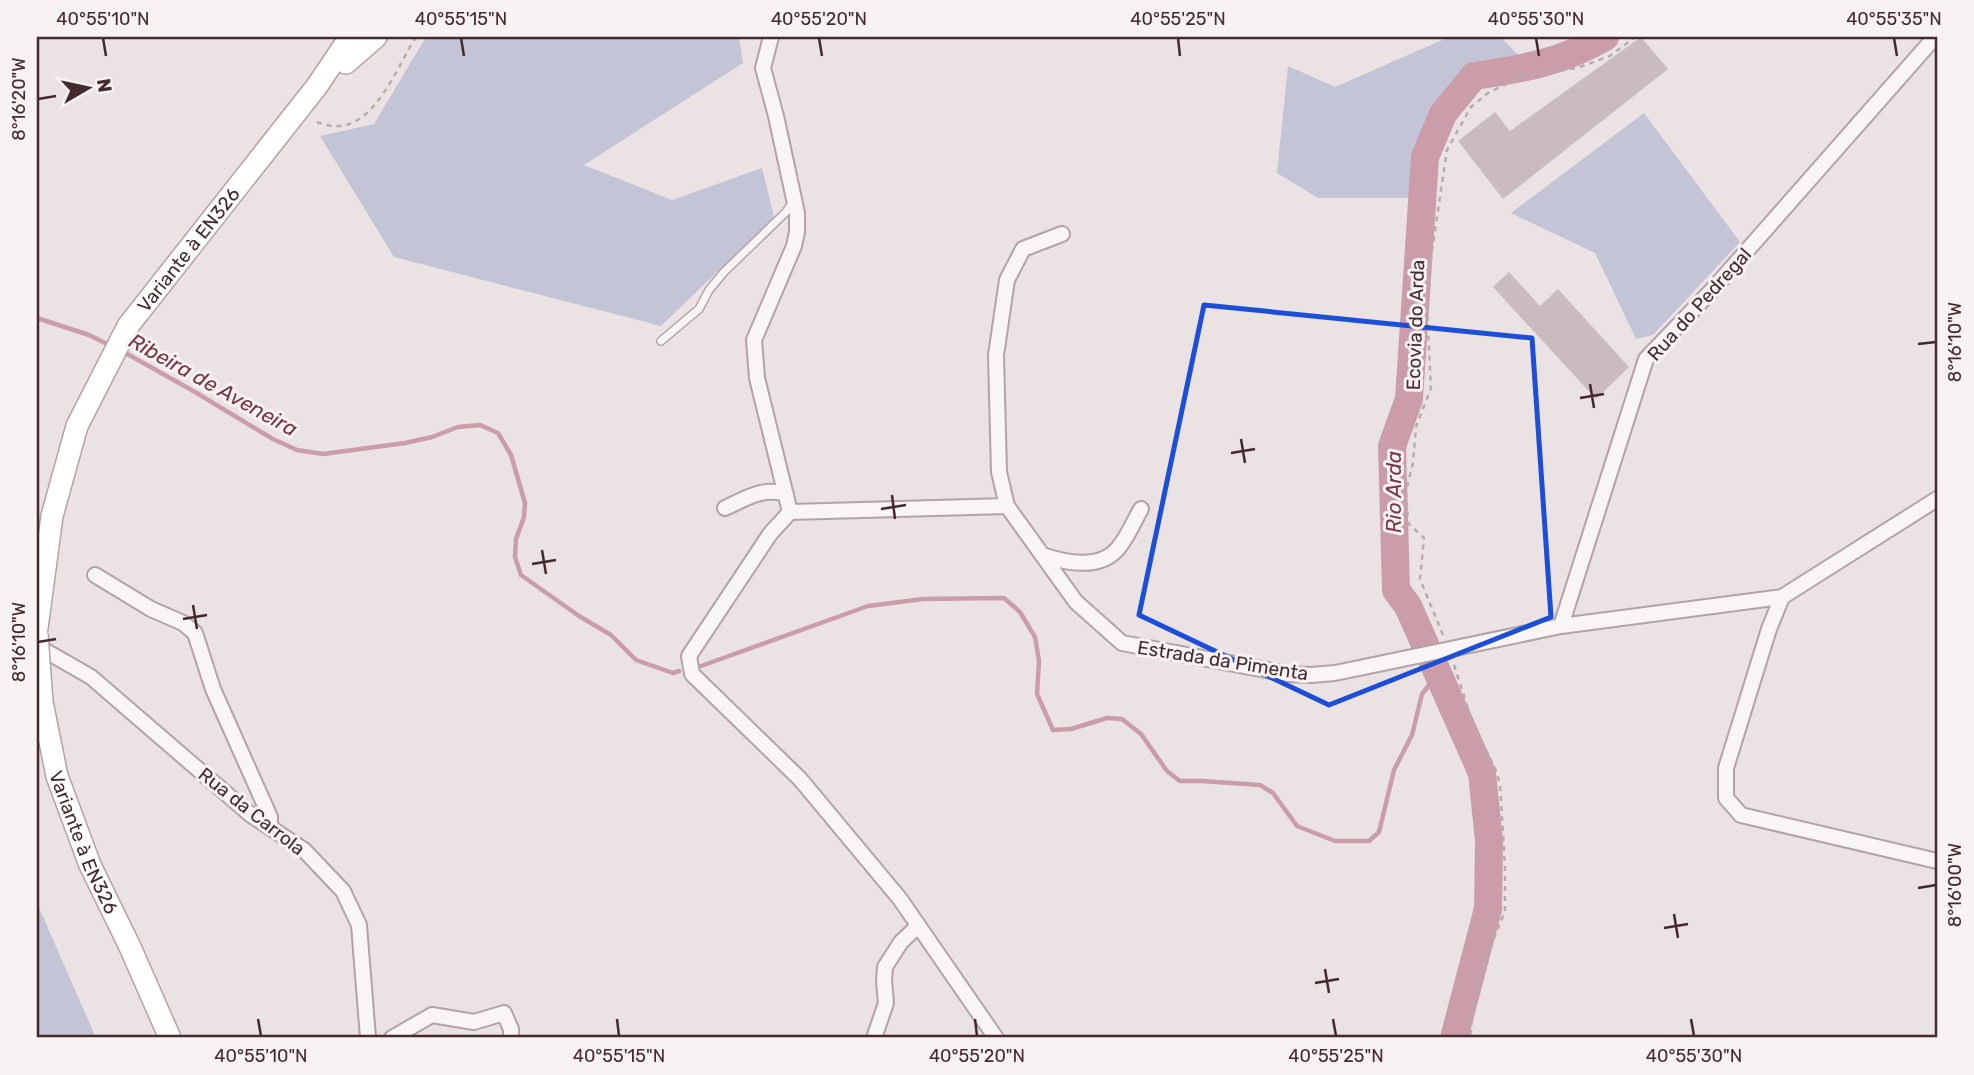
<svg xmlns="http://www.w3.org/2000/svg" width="1974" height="1075" font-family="Rubik,sans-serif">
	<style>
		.green { fill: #c3c4d5 }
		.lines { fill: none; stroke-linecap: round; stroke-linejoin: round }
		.stream { stroke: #ca9da9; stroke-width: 4.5 }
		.river { stroke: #ca9da9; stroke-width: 28 }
		.building { fill: #cabcbe }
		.lane-casing { stroke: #b2a3a6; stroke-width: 10 }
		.street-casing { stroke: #b2a3a6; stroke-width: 18 }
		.primary-casing { stroke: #b6a1a5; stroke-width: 24 }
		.path { stroke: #b7acad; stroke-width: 2.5; stroke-dasharray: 5 5; stroke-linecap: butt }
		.lane { stroke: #f9f5f5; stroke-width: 7 }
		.street { stroke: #f9f5f5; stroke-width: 14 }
		.primary { stroke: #fff; stroke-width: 21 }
		.primary-bridge-casing { stroke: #b6a1a5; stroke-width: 24; stroke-linecap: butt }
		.primary-bridge { stroke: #fff; stroke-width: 21 }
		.marked { fill: none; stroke: #1d4ed8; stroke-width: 5; stroke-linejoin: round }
		.ticks { fill: none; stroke: #432a2d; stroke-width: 2.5 }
		.labels { text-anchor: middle; stroke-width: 6; stroke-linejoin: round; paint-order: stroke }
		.street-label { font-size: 19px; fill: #432a2d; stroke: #f8f2f3 }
		.water-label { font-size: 21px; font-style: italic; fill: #773442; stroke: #f8f2f3 }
		.neatline { fill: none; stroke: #432a2d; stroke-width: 2.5 }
		.ticks-label { font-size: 18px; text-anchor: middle; fill: #432a2d }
	</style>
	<rect width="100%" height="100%" fill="#ebe2e4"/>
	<path class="green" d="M426 37H739L743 63 584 165 672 200 762 168 774 217 661 326 394 257 320 136 374 124Z
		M1449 37H1501L1518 55 1472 70 1436 110 1419 155 1417 198H1318L1277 173 1288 66 1335 87Z
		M1644 113 1740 242 1653 335 1636 339 1595 253 1511 213Z
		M37 903 96 1038H37Z"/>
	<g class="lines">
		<path class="stream" d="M37 318 89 335 111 346
			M122 351 195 392 273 439 297 450 323 454 405 443 432 437 458 427 480 425 498 433 511 455 525 503 524 517 516 539 515 557 521 575 579 616 611 635 636 660 673 673 679 671
			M701 666 868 606 923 599 1004 598 1020 612 1035 637 1039 661 1037 694 1053 730 1071 729 1107 718 1122 719 1141 734 1167 771 1180 781H1202L1260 785 1273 793 1297 826 1335 841H1369L1379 832 1394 770 1412 735 1422 694 1438 674"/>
		<path class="river" d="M1454 1038 1488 909 1489 841 1482 773 1408 606 1396 590 1392 446 1409 399 1425 157 1443 114 1474 76C1522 69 1563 62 1605 37"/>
	</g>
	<path class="building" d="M1641 37 1668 69 1503 199 1458 141 1495 112 1510 131Z
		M1509 272 1540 306 1558 289 1629 367 1596 399 1493 287Z"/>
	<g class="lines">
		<defs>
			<path id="lane" d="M661 341 699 309 709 290 724 272 786 212 794 200"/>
			<path id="street" d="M771 37 763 68 776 116 797 213V232L794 246 754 340 757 378 790 512
				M1007 506 999 472 996 355 1007 280 1023 249 1062 234
				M725 508C747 498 762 487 786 494
				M1042 555C1066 563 1101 571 1119 547 1128 536 1134 521 1141 509
				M95 575 151 609 183 623 195 633 213 689 270 817V828
				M1782 597 1769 629 1726 768V798L1741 815 1937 861
				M1561 626 1646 359 1714 288 1935 37
				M37 646 91 677 251 815 304 850 343 891 359 925 368 1038
				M392 1038 432 1015 474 1022 504 1013 511 1029V1038
				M874 1038 886 1003 884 981 885 967 901 942 918 926
				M996 1038 900 899 800 779 692 674 689 656 770 534 790 512 1007 506 1076 602 1122 643 1288 674 1311 675 1335 673 1561 626 1782 597 1937 499"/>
			<g id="primary">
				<path d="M346 63 376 37"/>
				<path id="s1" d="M37 628 52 516 77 426 128 326 317 86 350 37"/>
				<path id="s2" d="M42 702 57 776 90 865 130 947 170 1038"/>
			</g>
		</defs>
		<use href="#lane" class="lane-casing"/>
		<use href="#street" class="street-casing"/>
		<use href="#primary" class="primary-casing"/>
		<path class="path" d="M317 122C322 124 328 126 334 126 375 129 397 66 416 37
			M1443 635 1420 579 1424 538 1408 523 1406 491 1413 463 1416 427 1431 388 1426 291 1447 150 1471 107 1488 93 1522 76 1577 68 1610 56 1635 37
			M1454 665 1474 727 1495 768 1500 784 1505 867V911L1476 983 1470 1038"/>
		<use href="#lane" class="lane"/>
		<use href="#street" class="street"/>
		<use href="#primary" class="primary"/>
		<defs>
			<path id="primary-bridge" d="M37 634 42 702"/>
		</defs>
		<use href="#primary-bridge" class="primary-bridge-casing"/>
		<use href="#primary-bridge" class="primary-bridge"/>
	</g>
	<path class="marked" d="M1204 305 1532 338 1551 617 1329 705 1139 615Z"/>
	<path class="ticks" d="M103 38 106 56M461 38 464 56M819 38 822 56M1178 38 1180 56M1536 38 1539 56M1894 38 1897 56M38 99 56 96M1918 344 1936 342M1590 384 1594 408M1580 398 1604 394M1241 439 1245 463M1231 453 1255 449M892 495 895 519M881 509 906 505M542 550 546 574M532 564 556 560M193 605 197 629M183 619 207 615M38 642 56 639M1918 888 1936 885M1674 914 1678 938M1664 928 1688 924M1325 969 1329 993M1315 983 1339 979M258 1019 261 1036M617 1019 619 1036M975 1019 977 1036M1333 1019 1336 1036M1691 1019 1694 1036"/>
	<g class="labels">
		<g class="street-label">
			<text dy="7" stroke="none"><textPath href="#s1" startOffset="416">Variante à EN326</textPath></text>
			<text transform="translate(1699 304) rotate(-48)" y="7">Rua do Pedregal</text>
			<text transform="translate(1415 325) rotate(-88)" y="7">Ecovia do Arda</text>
			<text transform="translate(1223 660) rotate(9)" y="7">Estrada da Pimenta</text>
			<text transform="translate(252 811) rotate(38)" y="7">Rua da Carrola</text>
			<text dy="7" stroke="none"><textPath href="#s2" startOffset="147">Variante à EN326</textPath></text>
		</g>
		<g class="water-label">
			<text transform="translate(213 385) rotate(29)" y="7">Ribeira de Aveneira</text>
			<text transform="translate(1394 492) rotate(-90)" y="7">Rio Arda</text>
		</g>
	</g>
	<rect width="1974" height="1075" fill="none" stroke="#f8f2f3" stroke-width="77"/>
	<g transform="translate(88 88) rotate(81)" stroke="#f8f2f3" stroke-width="5" paint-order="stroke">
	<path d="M0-5L12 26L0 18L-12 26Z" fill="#432a2d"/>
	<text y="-10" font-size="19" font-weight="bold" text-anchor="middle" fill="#432a2d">N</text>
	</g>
	<rect x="38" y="38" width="1898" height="998" class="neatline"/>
	<g class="ticks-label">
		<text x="103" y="25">40°55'10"N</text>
		<text x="461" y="25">40°55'15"N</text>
		<text x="819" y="25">40°55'20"N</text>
		<text x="1178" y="25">40°55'25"N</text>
		<text x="1536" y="25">40°55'30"N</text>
		<text x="1894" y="25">40°55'35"N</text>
		<text transform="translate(19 99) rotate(-90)" y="6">8°16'20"W</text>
		<text transform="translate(1955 342) rotate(-90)" y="6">8°16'10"W</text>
		<text transform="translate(19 642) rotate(-90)" y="6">8°16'10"W</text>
		<text transform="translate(1955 885) rotate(-90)" y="6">8°16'00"W</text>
		<text x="261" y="1062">40°55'10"N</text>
		<text x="619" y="1062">40°55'15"N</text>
		<text x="977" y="1062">40°55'20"N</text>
		<text x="1336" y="1062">40°55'25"N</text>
		<text x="1694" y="1062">40°55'30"N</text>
	</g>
</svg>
